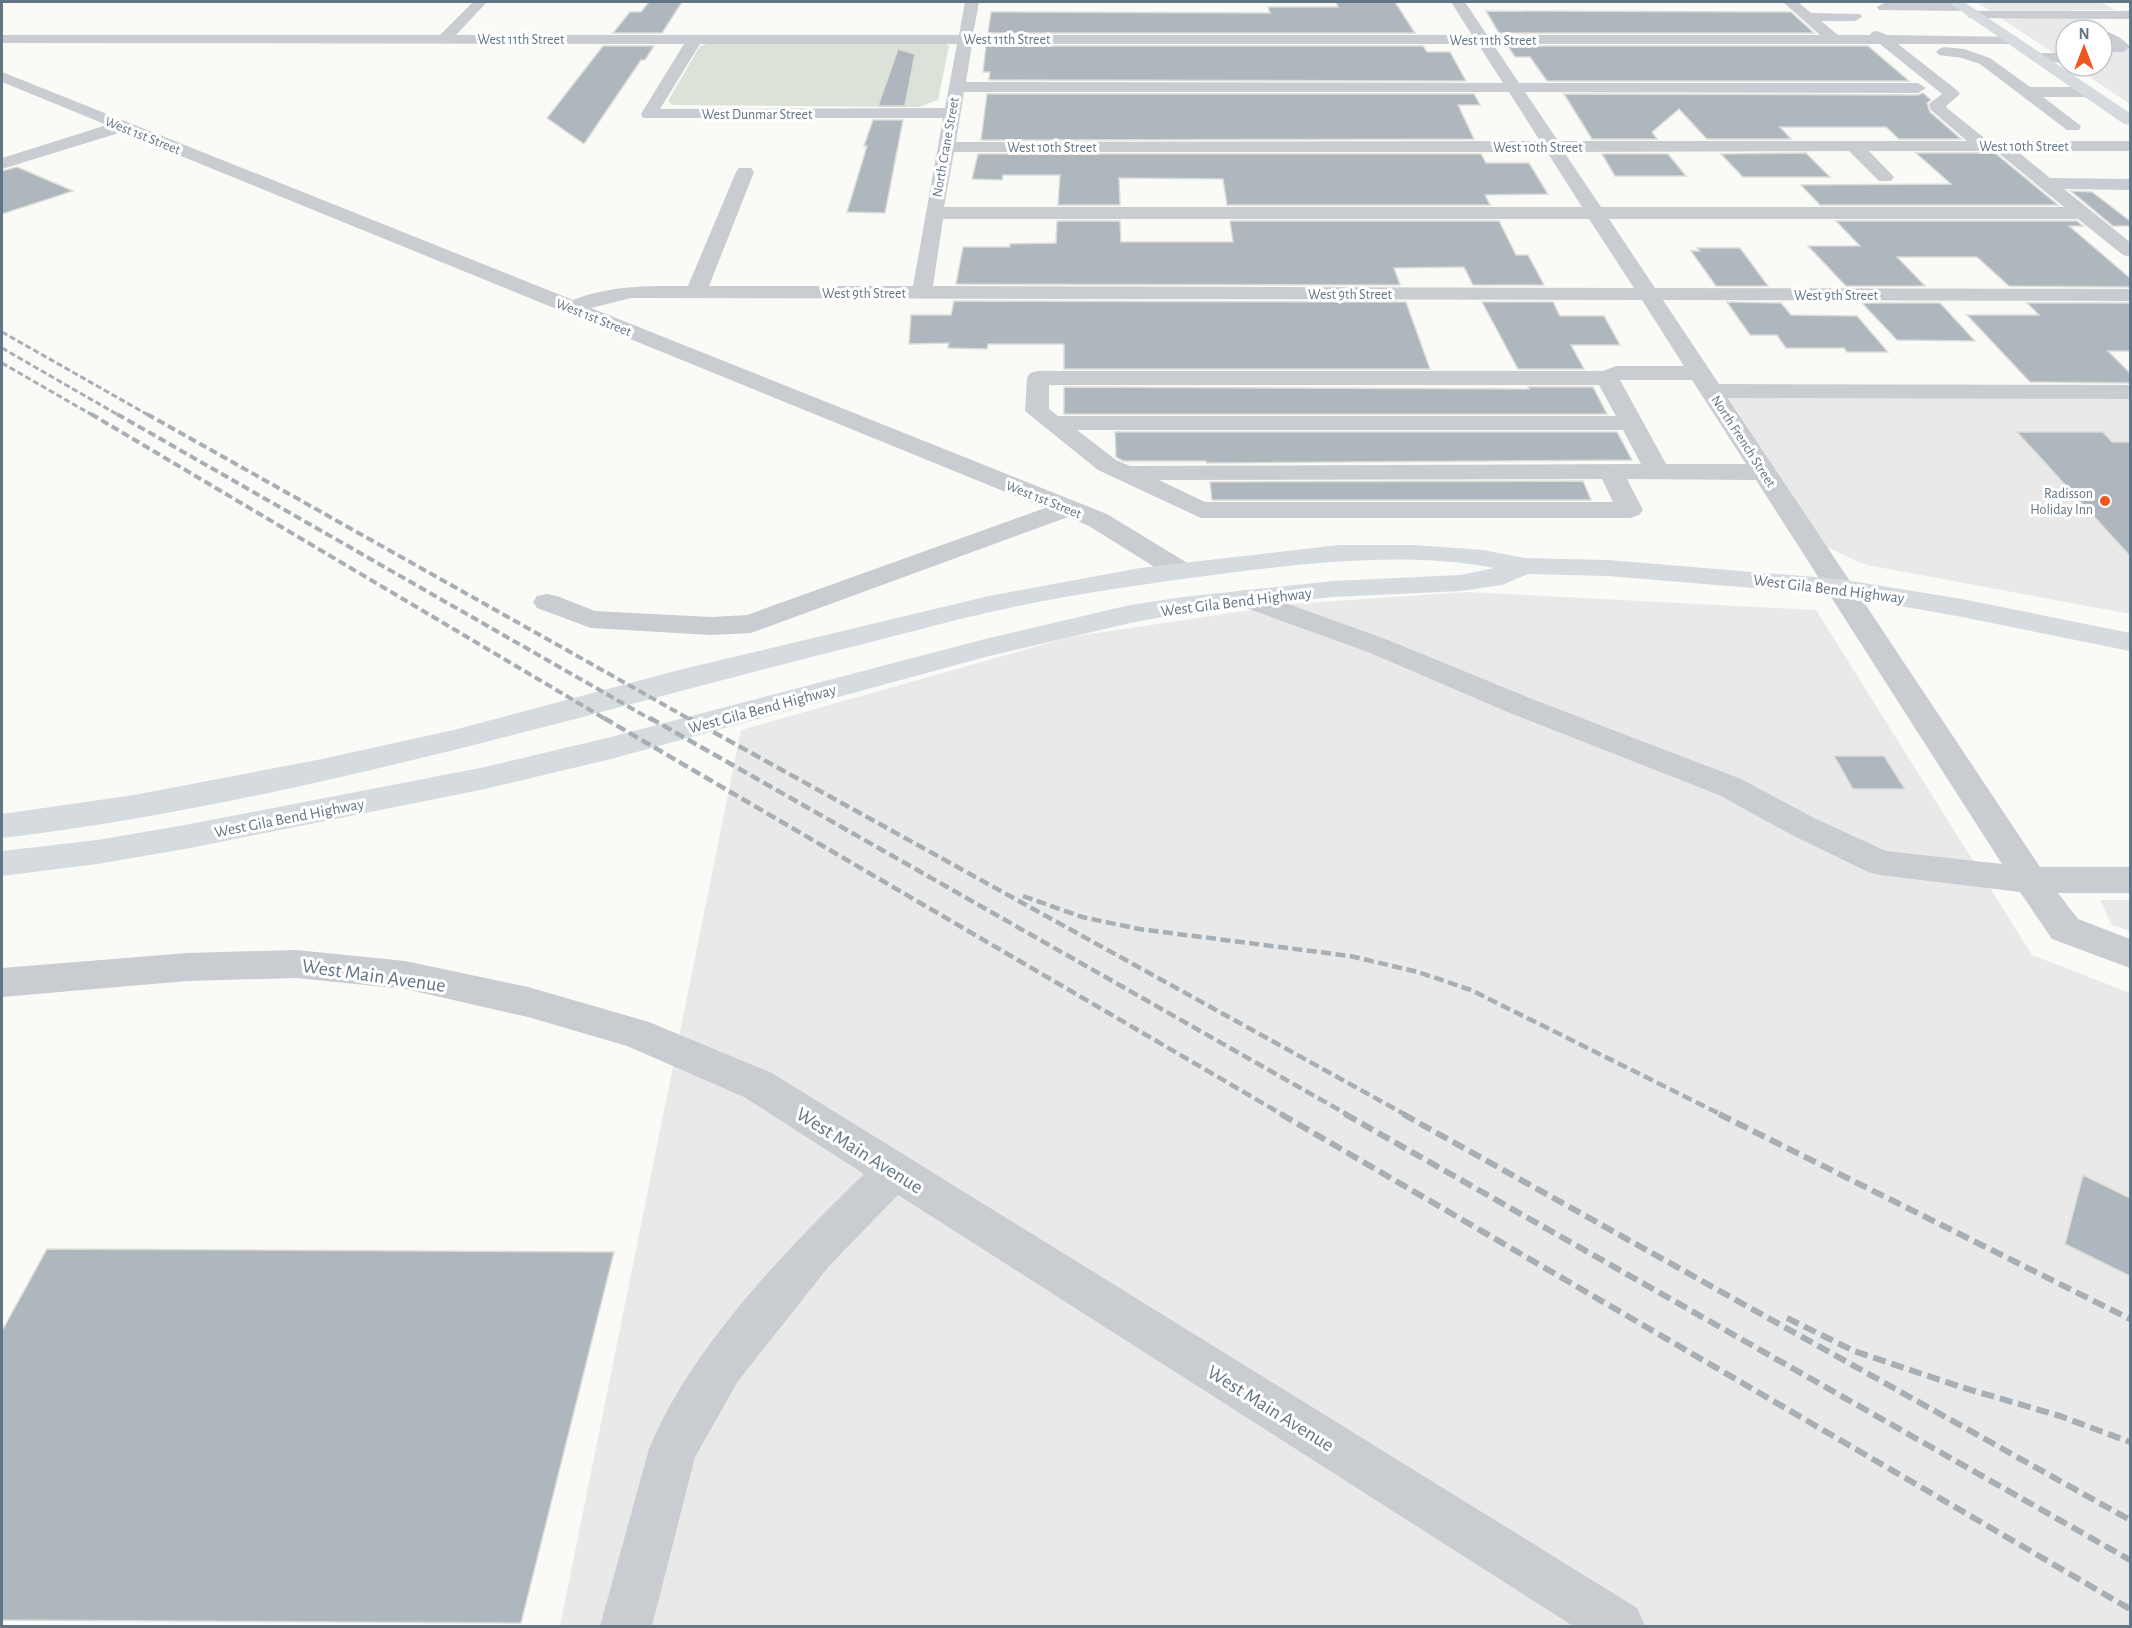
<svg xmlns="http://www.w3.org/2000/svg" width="2132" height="1628" font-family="'Alegreya Sans',sans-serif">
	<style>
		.built { fill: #e8e9e8 }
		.green { fill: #dbe2d8 }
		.building { fill: #adb7bd; stroke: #dcdcd9; stroke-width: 1.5 }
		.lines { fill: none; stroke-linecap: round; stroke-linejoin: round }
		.minor { fill: #c9cdd1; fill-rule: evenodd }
		.major { fill: #d6dbdf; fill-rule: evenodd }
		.rail-far3 { stroke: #a7aeb4; stroke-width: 3; stroke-dasharray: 6 3; stroke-linecap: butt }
		.rail-far2 { stroke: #a7aeb4; stroke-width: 4; stroke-dasharray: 8 4; stroke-linecap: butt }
		.rail-far1 { stroke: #a7aeb4; stroke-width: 4.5; stroke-dasharray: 10 4.5; stroke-linecap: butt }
		.rail { stroke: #a7aeb4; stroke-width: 6; stroke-dasharray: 13 6; stroke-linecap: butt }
		.poi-dot { fill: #f15520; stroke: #fff; stroke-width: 2 }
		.labels { text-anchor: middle; stroke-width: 6; stroke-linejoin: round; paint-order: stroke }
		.far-street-label { font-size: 14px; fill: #627585; stroke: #fff }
		.far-poi-label { font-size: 14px; fill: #627585; stroke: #fff; text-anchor: end }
		.street-label { font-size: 16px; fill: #627585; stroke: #fff }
		.near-street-label { font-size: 20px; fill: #627585; stroke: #fff }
	</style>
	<rect width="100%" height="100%" fill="#fafaf7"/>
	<path class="built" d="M1976 2H2101L2115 10H2070L2130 46V104L2073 66H2102V30H2066V61Z
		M1727 395 2130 396V614L1867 565 1845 556 1826 546Z
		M1466 592 1816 610 2032 955 2130 993V1626H560L741 730 1070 637 1293 604Z
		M2100 900H2130V931L2112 925Z"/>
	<path class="green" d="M707 44H946L949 46 938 100 919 107 672 105 668 101 700 46Z"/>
	<path class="building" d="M649 2H682L662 33H613L630 12H641Z
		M1336 2H1395L1415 33H988L991 12 1270 13 1268 7H1338Z
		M1486 11 1791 12 1814 33H1499Z
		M603 46H654L645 60H641L584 144 547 118Z
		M986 46H1423L1427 52H1450L1466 81 989 80 990 72H983Z
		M1508 46H1868L1909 81H1547L1530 57H1515Z
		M898 49 915 54 905 106H878Z
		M1923 93 1931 100 1927 103 1930 112 1961 139H1899L1886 127H1780L1791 139H1707L1679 109 1652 132 1657 139H1592L1564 94 1918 95Z
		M987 94H1474L1480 105H1458L1474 139 981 140Z
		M873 120H903L885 213 847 212 867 146H864Z
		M1806 153 1830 177H1743L1721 154Z
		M1916 153H1995L2058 205H1820L1801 185 1951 184Z
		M978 154H1481L1486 163H1529L1548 194 1485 195 1490 205H1227L1223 179 1119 178 1120 205H1058L1060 175H1003L1002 180 972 179Z
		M1602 154H1668L1686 176H1615Z
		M17 167 73 191 2 214V171Z
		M2071 191 2092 192 2130 221V226H2113Z
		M1057 221H1120L1121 242H1233L1230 221H1499L1516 255H1528L1544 285H1473L1464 267 1394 268 1400 285 956 284 963 247H1010V244L1056 243Z
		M1836 221H2077L2083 226H2069L2130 278V287L2009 286 1977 257H1897L1925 286H1846L1808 246H1860Z
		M1697 248H1740L1768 286H1716L1691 251H1700Z
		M954 301 1406 302 1430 369H1064V344H988L987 349 948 348 949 343 909 344 911 315H951Z
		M1482 302H1553L1560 316H1604L1620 345H1571L1584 369H1518Z
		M1727 302 1781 303 1791 315 1857 316 1888 352H1847L1844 348H1786L1777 335H1750Z
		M1862 303H1940L1975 341 1897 340Z
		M2027 303H2130V351H2108L2130 373V383L2030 382 1967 315H2039Z
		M1064 387 1529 389 1528 387H1593L1607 414H1064Z
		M1115 432H1617L1632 460 1207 463 1206 461H1123L1116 457Z
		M2017 432H2103L2112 442H2130V556Z
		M1583 481 1591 500H1212L1210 482Z
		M1834 756H1884L1905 789H1853Z
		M2083 1175 2130 1198V1276L2065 1244Z
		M47 1249 614 1252 521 1623 2 1620V1331Z"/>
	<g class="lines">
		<path class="minor" d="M473 2H487L456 35H959L965 2H979L973 35H1472L1451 2H1465L1487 35H1820L1783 2H1798L1811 13 1860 14 1862 17 1855 21H1821L1838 35H1870L1872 32 1877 31 1887 35 2017 37 2019 40 2012 44H1898L1958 91 1960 94 1946 106 1947 108 1988 141H2130V151H2017L2050 178 2130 179V190L2064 189 2130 242V257L2123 255 2078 219H1609L1655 288 2130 289V301L1663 300 1719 384 2130 385V399L1728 398 2040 867H2130V893H2058L2078 919 2130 939V968L2052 939 2020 892 1880 875 1868 872 1792 835 1719 795 1510 713 1368 652 1235 604 1231 598 1235 592 1245 590 1255 592 1388 640 1532 699 1741 779 1816 819 1886 851 2002 864 1756 480 1627 479 1643 510 1639 515 1630 518H1201L1098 470 1025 411 1027 378 1030 373 1038 371H1603L1616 366H1684L1642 300 631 298 591 308 1107 514 1189 564 1193 570 1189 576 1179 578 1169 576 1089 526 1068 517 751 633 711 635 591 628 537 608 533 602 537 596 547 594 557 596 595 611 711 617 747 615 1045 508 122 132 2 169V158L107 125 2 82V72L573 300C611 285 648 286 688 286L736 172 739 168H751L754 172 709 286H913L943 118H643L641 114 684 44 2 43V35H440ZM700 44H957L945 108 660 109ZM972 44H1478L1503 83 966 82ZM1493 44H1880L1942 94 1929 104 1931 110 1967 141H1558L1525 92 1918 93 1926 88 1918 83H1519ZM964 92H1509L1540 141 956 142ZM1849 151 1879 181H1891L1894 177 1869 151H1996L2064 207H1601L1564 152ZM954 152H1547L1582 207H944ZM943 219H1589L1634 288 933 286ZM1620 380H1692L1746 464H1666ZM1049 385H1599L1616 416H1058L1049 409ZM1077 430H1623L1641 464 1130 466 1116 460ZM1602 479 1613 502H1205L1159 480Z
			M1884 3H1963L1970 7 1963 11 1879 10 1877 7Z
			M1974 11H2130V19L1969 18 1967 15 1969 12Z
			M2100 30C2110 31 2124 39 2130 47L2123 52H2102V42H2105L2102 40V30Z
			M1944 47 1964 49 1990 58 2030 87H2089L2097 92 2089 97H2043L2081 126 2079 130H2067L1980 64 1962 58 1939 55 1936 52 1939 49Z
			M2038 53H2066V63L2033 61 2030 58Z
			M296 950 405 961 528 987 649 1022 772 1073 1637 1608 1645 1626H1573L898 1195 829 1266 738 1381 695 1457 652 1626H600L649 1449C691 1347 786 1250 864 1174L744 1097 627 1046 528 1017 405 989 296 978 187 981 2 997V968L187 953Z"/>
		<path class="major" d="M1948 2H1964L2130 113V125L2124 124Z
			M1339 545H1415L1483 550 1524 558 1608 560 1839 579 1962 599 2130 633V651L1962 617 1839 595 1608 576 1528 574 1502 585 1461 591 1333 597 1183 613 1130 623 989 656 611 759 485 789 185 849 97 864 2 876V851L97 840 185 825 485 767 611 737 985 639 1130 605 1183 597 1333 581 1461 575 1494 568C1411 552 1318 562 1235 572 1152 583 1068 594 986 613 946 622 907 633 867 643 580 714 296 803 2 838V814L134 795 317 760 454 730 683 669 989 596 1140 568Z"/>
		<path class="rail-far3" d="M2 332 150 416
			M2 348 120 416
			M2 363 94 416"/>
		<path class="rail-far2" d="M91 414 607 720
			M117 414 652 720
			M147 414 691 720"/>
		<path class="rail-far1" d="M604 718 1283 1115
			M650 718 1348 1115
			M688 718 1406 1115
			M1023 896 1082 917 1139 929 1350 956 1418 972 1471 990 1722 1115"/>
		<path class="rail" d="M1281 1114 2130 1609
			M1345 1114 2130 1560
			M1403 1114 2130 1520
			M1719 1114 2130 1319
			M1787 1318 1854 1351 1961 1387 2060 1416 2130 1442"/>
	</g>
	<circle class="poi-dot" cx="2105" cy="501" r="6"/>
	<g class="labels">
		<g class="far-street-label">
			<text x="521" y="44">West 11th Street</text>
			<text x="1007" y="44">West 11th Street</text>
			<text x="1493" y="45">West 11th Street</text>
			<text x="757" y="119">West Dunmar Street</text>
			<text transform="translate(143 135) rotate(22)" y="5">West 1st Street</text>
			<text x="2024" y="151">West 10th Street</text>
			<text transform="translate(945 147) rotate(-80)" y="5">North Crane Street</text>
			<text x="1052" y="152">West 10th Street</text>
			<text x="1538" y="152">West 10th Street</text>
			<text x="864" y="298">West 9th Street</text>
			<text x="1350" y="299">West 9th Street</text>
			<text x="1836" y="300">West 9th Street</text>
			<text transform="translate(594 317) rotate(22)" y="5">West 1st Street</text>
			<text transform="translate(1744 441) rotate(57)" y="5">North French Street</text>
			<text transform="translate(1044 499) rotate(22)" y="5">West 1st Street</text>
		</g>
		<g class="far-poi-label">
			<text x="2093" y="498">Radisson<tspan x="2093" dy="16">Holiday Inn</tspan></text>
		</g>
		<g class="street-label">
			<text transform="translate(1829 588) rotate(7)" y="6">West Gila Bend Highway</text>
			<text transform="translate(1236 601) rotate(-7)" y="6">West Gila Bend Highway</text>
			<text transform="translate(762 708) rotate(-15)" y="6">West Gila Bend Highway</text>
			<text transform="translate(289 817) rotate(-11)" y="6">West Gila Bend Highway</text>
		</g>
		<g class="near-street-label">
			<text transform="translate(374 975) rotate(8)" y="7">West Main Avenue</text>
			<text transform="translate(860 1150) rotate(32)" y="7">West Main Avenue</text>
			<text transform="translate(1271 1408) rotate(32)" y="7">West Main Avenue</text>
		</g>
	</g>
	<rect width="2132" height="1628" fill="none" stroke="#627585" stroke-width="6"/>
	<g transform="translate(2084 48)"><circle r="28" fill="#ffffff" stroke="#c0c8ce" stroke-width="1.5"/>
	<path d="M0-4.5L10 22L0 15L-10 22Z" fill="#f15520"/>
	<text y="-9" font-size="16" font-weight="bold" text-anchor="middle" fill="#627585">N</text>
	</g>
</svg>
